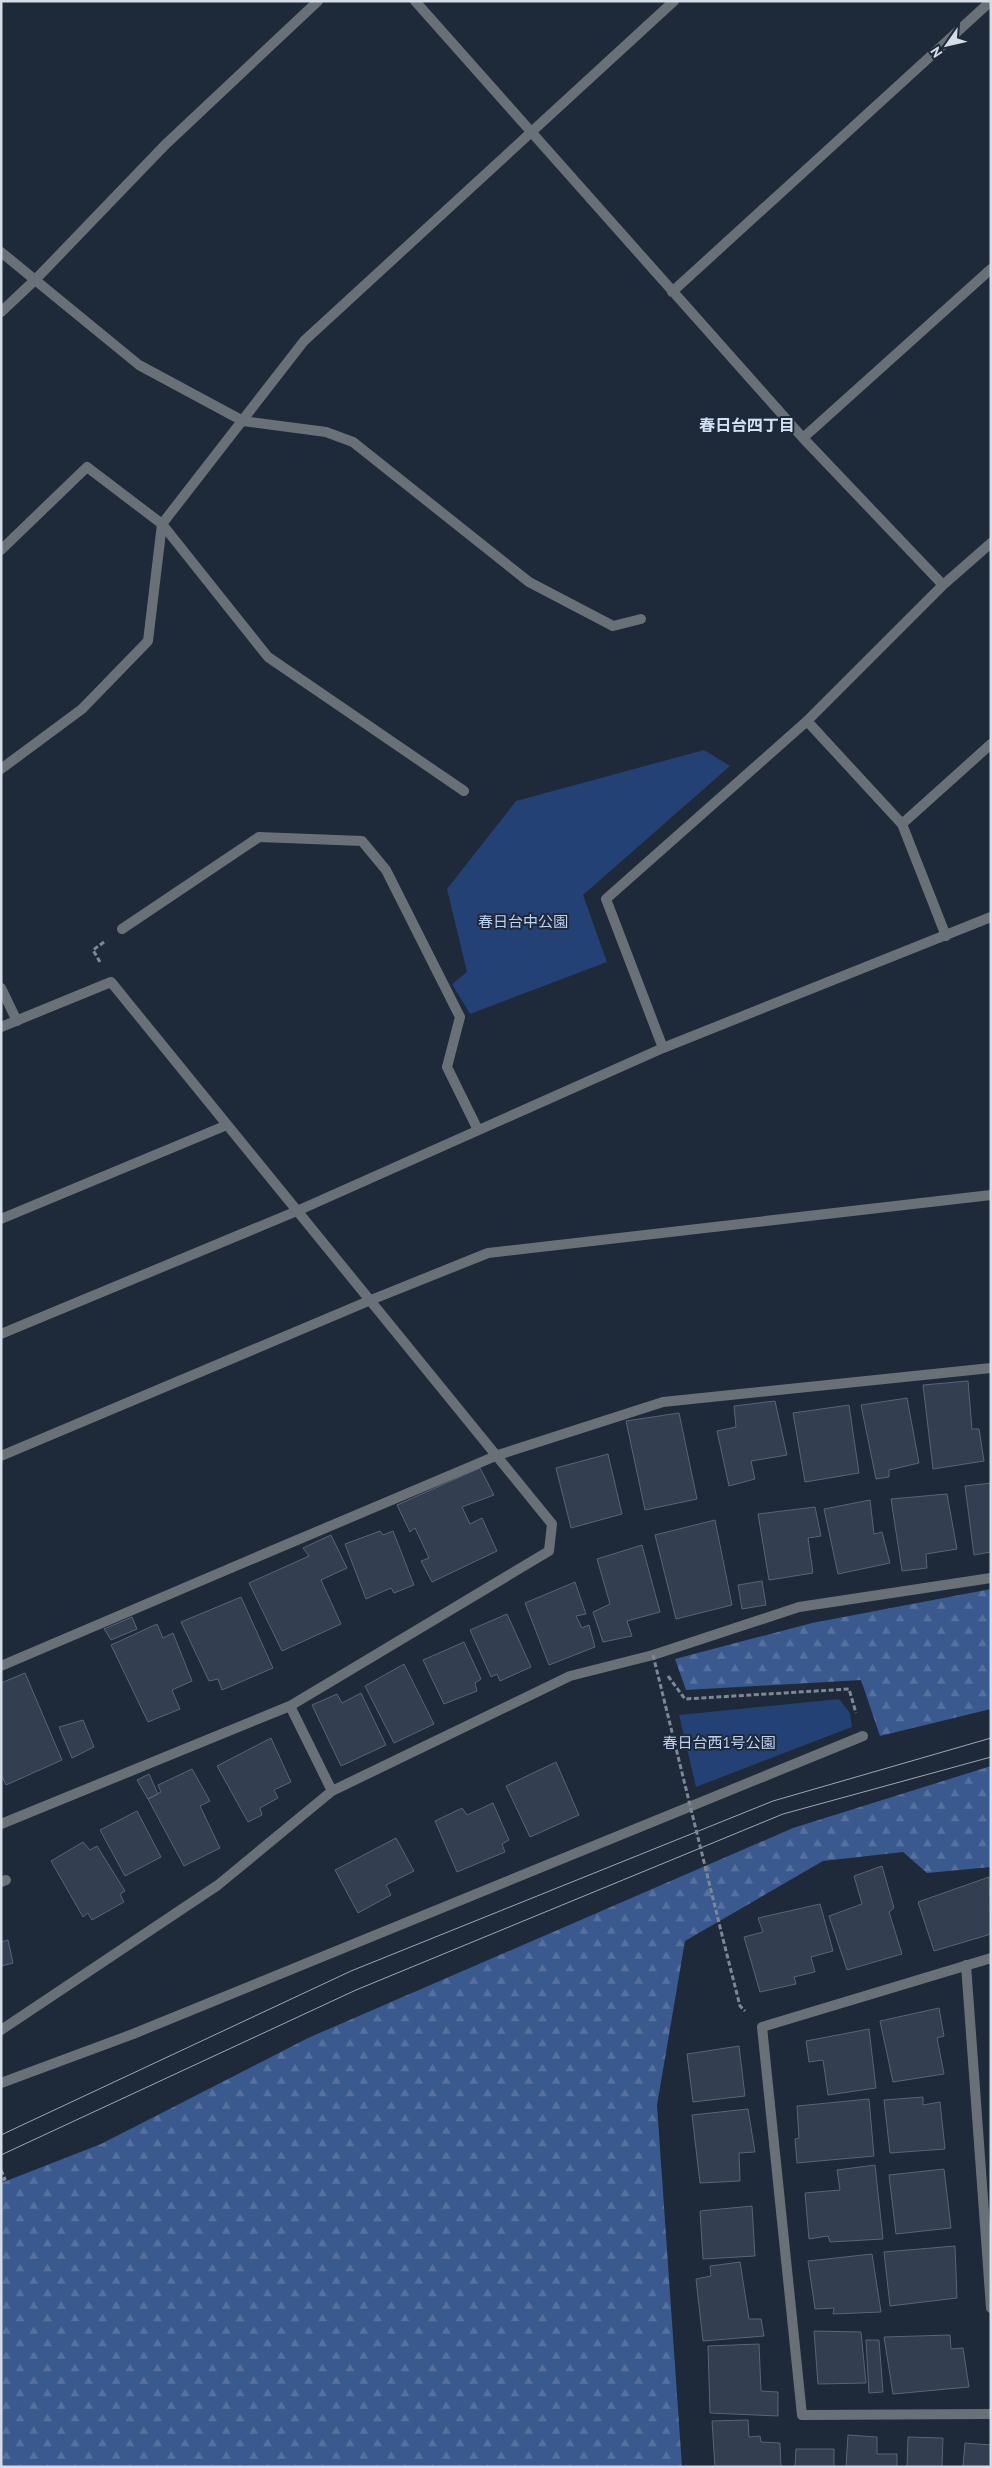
<svg xmlns="http://www.w3.org/2000/svg" width="992" height="2468" font-family="'PT Sans','Noto Sans JP',sans-serif">
	<style>
		.green { fill: #234174 }
		.forest { fill: url(#forest-firs) }
		.building { fill: #333e50; stroke: #586477 }
		.lines { fill: none; stroke-linecap: round; stroke-linejoin: round }
		.path { stroke: #7e8794; stroke-width: 3; stroke-dasharray: 5 2.5; stroke-linecap: butt }
		.service { stroke: #6a7078; stroke-width: 10 }
		.minor { stroke: #6a7078; stroke-width: 10 }
		.tram { stroke: #9ea6b2; stroke-width: 1 }
		.path-bridge { stroke: #7e8794; stroke-width: 3; stroke-dasharray: 5 2.5; stroke-linecap: butt }
		.labels { text-anchor: middle; stroke-width: 4; stroke-linejoin: round; paint-order: stroke }
		.park-label { font-size: 15px; fill: #bed2f2; stroke: #1e2939 }
		.neighbourhood-label { font-size: 16px; font-weight: bold; fill: #d3e1f7; stroke: #1e2939 }
	</style>
	<defs>
		<pattern id="forest-firs" width="22" height="20" patternUnits="userSpaceOnUse" patternTransform="scale(1.25)"><rect width="22" height="20" fill="#3a5a8f"/><path d="M5 1l3.5 6h-7zM16 11l3.5 6h-7z" fill="#56719f"/></pattern>
	</defs>
	<rect width="100%" height="100%" fill="#1e2939"/>
	<path class="green" d="M704 750 730 766 583 895 607 962 470 1014 452 984 467 972 447 889 516 801Z
		M839 1699 850 1713 852 1727 696 1787 679 1715Z"/>
	<path class="forest" d="M991 1589V1709L880 1736 861 1680 686 1690 675 1659 812 1623Z
		M991 1766V1867L927 1873 903 1852 823 1861 685 1941 657 2105 682 2467H1V2183L101 2144 308 2038 793 1828Z"/>
	<path class="building" d="M968 1381 972 1429H979L984 1461 933 1469 923 1385Z
		M907 1398 919 1463 889 1470V1477L876 1479 861 1405Z
		M775 1401 787 1455 751 1461 755 1479 729 1486 717 1431 736 1427 734 1406Z
		M849 1405 859 1473 805 1482 793 1413Z
		M679 1413 697 1499 645 1510 626 1421Z
		M608 1454 622 1514 571 1528 556 1468Z
		M480 1468 494 1495 462 1507 470 1524 482 1518 497 1551 432 1582 421 1561 429 1558 415 1528 410 1532 397 1505Z
		M991 1483V1552L974 1555 965 1486Z
		M947 1494 957 1549 926 1554 927 1568 902 1571 891 1499Z
		M870 1500 874 1534 882 1532 890 1563 838 1574 824 1509Z
		M815 1507 821 1536 808 1538 813 1573 769 1580 758 1514Z
		M715 1520 732 1605 676 1619 655 1535Z
		M380 1531 383 1535 393 1531 414 1585 394 1593 391 1588 366 1599 345 1544Z
		M331 1535 347 1568 321 1580 341 1624 282 1651 249 1583 309 1556 303 1548Z
		M642 1545 660 1612 627 1621 632 1636 603 1642 593 1612 610 1604 597 1559Z
		M762 1581 766 1605 742 1609 738 1585Z
		M575 1582 586 1614 576 1616 582 1628 589 1625 595 1647 549 1665 525 1603Z
		M241 1597 273 1668 222 1690 218 1679 209 1681 181 1622Z
		M507 1614 531 1667 500 1681 497 1674 491 1677 470 1630Z
		M132 1617 137 1629 111 1640 104 1629Z
		M157 1624 163 1638 173 1633 192 1681 172 1690 180 1709 148 1722 111 1645Z
		M464 1642 481 1679 475 1683 477 1691 444 1704 423 1660Z
		M404 1664 434 1724 394 1743 365 1686Z
		M25 1673 62 1760 6 1785 1 1774V1683Z
		M361 1693 386 1745 341 1766 312 1705 337 1694 342 1703Z
		M83 1720 94 1747 72 1758 59 1727Z
		M271 1738 291 1782 274 1790 278 1798 260 1808 262 1815 248 1822 217 1766Z
		M556 1762 579 1815 530 1837 506 1786Z
		M192 1769 210 1801 200 1806 220 1848 184 1866 148 1799 161 1792 158 1785Z
		M149 1774 158 1794 148 1799 137 1780Z
		M493 1803 509 1840 502 1844 505 1852 457 1872 435 1821 462 1808 467 1815Z
		M137 1811 161 1857 125 1876 100 1830Z
		M396 1838 414 1871 386 1885 391 1895 358 1913 335 1870Z
		M83 1842 90 1850 97 1846 125 1891 120 1894 124 1902 92 1920 88 1913 83 1917 51 1861Z
		M882 1866 894 1908 889 1912 902 1954 847 1970 829 1916 862 1904 854 1876Z
		M989 1877 991 1934 934 1951 918 1902Z
		M820 1904 833 1951 811 1957 815 1972 794 1977 796 1984 760 1992 744 1937 763 1932 758 1918Z
		M8 1940 13 1963 1 1966V1942Z
		M939 2008 944 2036 937 2038 944 2074 893 2082 880 2021Z
		M869 2029 876 2088 828 2095 823 2060 809 2062 806 2041Z
		M739 2046 745 2096 693 2102 687 2054Z
		M923 2097V2105L940 2102 945 2149 890 2153 884 2100Z
		M869 2099 874 2156 797 2163 795 2139 799 2138 797 2106Z
		M748 2109 755 2152 739 2153 740 2181 700 2183 692 2115Z
		M875 2165 883 2239 830 2242 828 2236 809 2239 805 2193 840 2190 837 2170Z
		M944 2169 951 2228 896 2234 889 2175Z
		M752 2206 755 2256 703 2259 700 2211Z
		M955 2246 957 2298 890 2306 884 2252Z
		M872 2254 881 2312 833 2314 834 2308 815 2309 808 2261Z
		M740 2262 749 2319H761L764 2336 703 2341 696 2279 711 2276 710 2266Z
		M814 2331 861 2332 866 2383 818 2384Z
		M950 2335 951 2349 963 2348 969 2387 893 2394 884 2337Z
		M866 2340H879L883 2392 869 2393Z
		M759 2344 761 2391 778 2392V2416L710 2413 708 2346Z
		M748 2420 749 2437 760 2436 761 2442 780 2443 781 2467H715L712 2421Z
		M848 2435 877 2437V2454H897V2467H846Z
		M908 2437 943 2438 942 2467H907Z
		M965 2443 991 2445V2467H963Z
		M796 2449H834V2467H795Z"/>
	<g class="lines">
		<path class="path" d="M100 962 93 950 104 942
			M668 1676 685 1699 849 1689 856 1713
			M723 1939 740 2006 745 2011
			M1 2170 5 2179 1 2181"/>
		<path class="service" d="M231 1568 498 1455"/>
		<path class="minor" d="M415 1 803 438 943 585
			M1 252 139 365 243 421 326 432 353 442 529 582 613 626 641 619
			M672 292 991 1
			M1 312 36 279 165 145 318 1
			M803 438 991 269
			M1 550 87 467 162 524 268 657 464 791
			M807 721 902 824 946 936
			M1 769 82 709 148 641 162 524 304 341 674 1
			M902 824 991 744
			M122 929 259 837 362 841 386 870 460 1017 447 1067 478 1130
			M1 988 17 1021
			M1 1027 111 982 552 1524 549 1551 290 1706 1 1824
			M663 1048 606 899 807 721 943 585 991 543
			M1 1219 227 1125
			M1 1334 297 1211 663 1048 991 917
			M498 1455 663 1402 991 1368
			M1 1456 371 1300 488 1253 991 1195
			M1 1666 231 1568
			M290 1706 332 1791
			M1 1882 6 1880
			M991 1958 762 2027 802 2415 991 2414
			M966 1965 991 2308
			M1 2030 218 1885 332 1791 570 1676 653 1655 799 1607 991 1578
			M1 2083 133 2034 863 1736"/>
		<path class="tram" d="M1 2135 351 1971 773 1801 991 1738
			M1 2155 356 1990 783 1814 991 1757"/>
		<path class="path-bridge" d="M653 1655 723 1939"/>
	</g>
	<g class="labels">
		<g class="park-label">
			<text x="523" y="927">春日台中公園</text>
			<text x="719" y="1748">春日台西1号公園</text>
		</g>
		<g class="neighbourhood-label">
			<text x="747" y="431">春日台四丁目</text>
		</g>
	</g>
	<rect width="992" height="2468" fill="none" stroke="#d6dde8" stroke-width="5"/>
	<g transform="translate(947 45) rotate(236)" stroke="#1e2939" stroke-width="4" paint-order="stroke">
	<path d="M0-4L9 19L0 12L-9 19Z" fill="#d6dde8"/>
	<text y="-8" font-size="14" font-weight="bold" text-anchor="middle" fill="#d6dde8">N</text>
	</g>
</svg>
